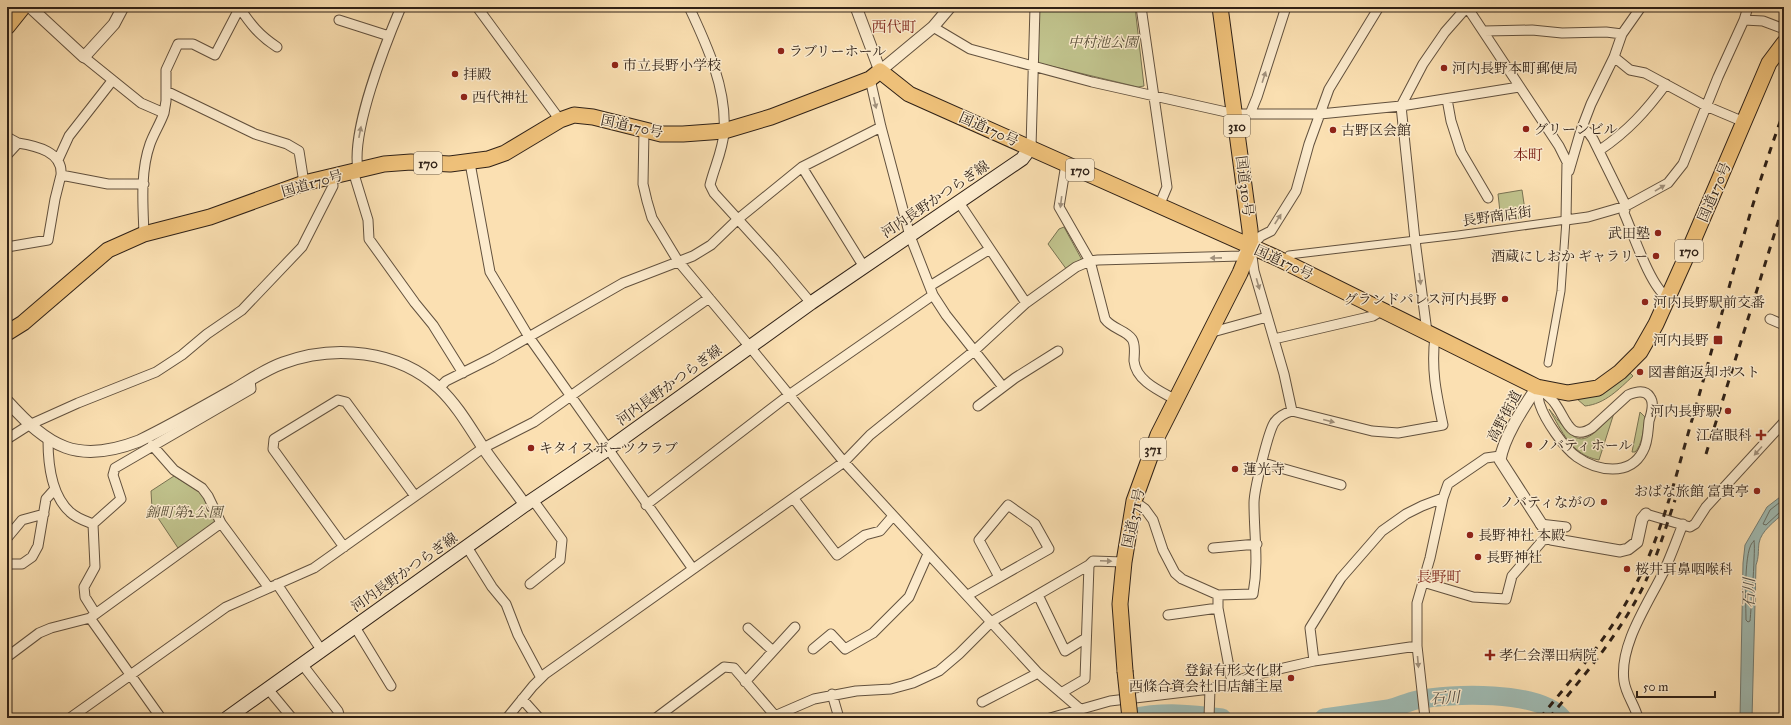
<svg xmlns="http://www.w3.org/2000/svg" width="1791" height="725" font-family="'IM FELL Great Primer','Noto Serif JP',serif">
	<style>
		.green { fill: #c0c28c; stroke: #787252 }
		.water { fill: #a0bbb3; stroke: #737d75 }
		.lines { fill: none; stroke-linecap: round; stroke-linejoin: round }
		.shore { stroke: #686e65; stroke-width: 1 }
		.river { stroke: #a0bbb3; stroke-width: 19 }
		.pedestrian-casing { stroke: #62513e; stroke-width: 9 }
		.minor-casing { stroke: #62513e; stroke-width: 11 }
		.tertiary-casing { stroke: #62513e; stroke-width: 13 }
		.secondary-casing { stroke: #2f2117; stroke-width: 15 }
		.trunk-casing { stroke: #2f2117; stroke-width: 17 }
		.pedestrian { stroke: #fcebcd; stroke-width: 7 }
		.minor { stroke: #fcebcd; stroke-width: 9 }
		.tertiary { stroke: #fcebcd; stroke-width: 11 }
		.secondary { stroke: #fcebcd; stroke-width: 13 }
		.trunk { stroke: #eec079; stroke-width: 15 }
		.rail { stroke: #2f2117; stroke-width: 3; stroke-dasharray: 7 7; stroke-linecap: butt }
		.trunk-bridge-casing { stroke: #2f2117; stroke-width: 17; stroke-linecap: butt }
		.trunk-bridge { stroke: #eec079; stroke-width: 15 }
		.oneway { fill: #a0907b }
		.poi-dot { fill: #8f2418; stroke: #fcebcd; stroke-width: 1.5 }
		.labels { text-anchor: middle; stroke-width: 3; stroke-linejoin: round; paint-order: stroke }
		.shield { fill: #fcebcd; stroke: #6c5e4e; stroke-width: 1 }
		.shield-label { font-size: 13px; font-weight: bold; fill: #2f2117 }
		.park-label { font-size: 14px; font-style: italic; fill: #5a513a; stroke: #fcebcd }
		.poi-label { font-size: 14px; fill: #2f2117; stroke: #fcebcd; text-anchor: start }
		.street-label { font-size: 14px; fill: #2f2117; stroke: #fcebcd }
		.neighbourhood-label { font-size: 15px; fill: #7a1f14; stroke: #fcebcd }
		.water-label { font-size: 15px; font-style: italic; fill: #514f46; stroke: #fcebcd }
	</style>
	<rect width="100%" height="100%" fill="#fbe0b2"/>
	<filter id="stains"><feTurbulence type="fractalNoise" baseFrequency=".005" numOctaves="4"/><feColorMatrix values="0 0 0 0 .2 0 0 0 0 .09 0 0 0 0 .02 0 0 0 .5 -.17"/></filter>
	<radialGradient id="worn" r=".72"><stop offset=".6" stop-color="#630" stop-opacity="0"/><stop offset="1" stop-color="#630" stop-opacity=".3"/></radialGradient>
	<path class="green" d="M1039 7H1135L1144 86 1138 87 1038 63Z
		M1522 190 1526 217 1501 221 1498 194Z
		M1064 227 1082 260 1067 270 1048 244 1059 229Z
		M1630 373 1633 376C1619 389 1605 404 1585 406L1576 398 1598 395Z
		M1549 409C1579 446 1580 450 1614 413L1599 460C1571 455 1562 431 1549 409Z
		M1640 412 1645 417C1644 427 1642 446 1635 452H1632Z
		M174 476 203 494 215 520V524L178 548 152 509 151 491Z"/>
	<path class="water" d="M1784 494V513C1775 521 1761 531 1759 543 1758 551 1759 557 1756 565L1752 718H1740L1743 563 1745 545 1767 507Z"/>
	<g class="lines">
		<path class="shore" d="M1784 499 1770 510 1763 524 1766 525 1780 512 1784 511
			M1754 541C1756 545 1751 610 1750 621L1748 622 1746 620C1746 607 1743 546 1754 541Z"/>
		<path class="river" d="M1132 718C1163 711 1192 714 1222 718
			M1324 718C1345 715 1367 712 1388 709 1398 707 1407 702 1417 700 1450 693 1539 690 1562 718"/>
		<defs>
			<path id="pedestrian" d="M1289 255 1458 235 1566 220 1561 291 1548 363"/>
			<path id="minor" d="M239 7C251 25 259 35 277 47
				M477 7 560 120
				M689 7C707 45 727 89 724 132 723 150 714 168 710 185L714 193 774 259 811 303
				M1141 7 1167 187 1159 206
				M1467 7 1559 146 1567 162 1566 220 1588 217 1626 206 1668 183 1683 164 1718 77 1744 20 1748 7
				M339 20 389 36
				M1744 20 1763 21 1784 29
				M933 27 970 49 1092 82 1235 114H1320L1401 106 1519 87
				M1484 31 1532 30 1562 33 1606 32 1622 34
				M84 57 141 103 164 113C160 124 154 133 150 144 140 172 143 206 144 234
				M1614 57 1630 70 1645 73 1706 106 1744 122
				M870 79 881 127 910 236 933 295 946 315 1003 387
				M166 91 255 134 287 144 299 151 304 183
				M1447 99 1451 121 1461 152 1488 198
				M164 113 166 101V70L178 44H193L215 55 240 7
				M1250 114 1257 97 1286 7
				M644 130 643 184 647 201 652 218 678 261 750 347 844 462 1038 673 1080 709
				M1581 130 1588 132 1593 139 1626 206 1624 213C1633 233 1650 286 1667 297
				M7 137 18 143
				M1031 147 1035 7
				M1600 150C1628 131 1646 111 1666 84
				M7 155 18 143C37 146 63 152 61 175L108 184H144
				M58 160 69 136 112 81
				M470 163 490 272 529 337 693 569
				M1066 164 1059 207 1090 261 1105 319C1112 329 1126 330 1132 339 1136 345 1134 354 1134 361 1136 381 1160 391 1176 400
				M802 167 864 267
				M358 170C351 131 385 45 401 7
				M353 171 368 220 369 239 415 303 433 325 463 373
				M1569 171 1581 130 1591 104 1614 57 1622 34 1641 7
				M958 201 1026 303
				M7 247 48 240 55 199 61 175
				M1251 249 1254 271 1284 374 1292 411
				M930 286 990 249
				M1770 319 1784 325
				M1427 332 1415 240 1401 106 1423 64 1445 32 1467 7
				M1209 333 1267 317
				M1274 339 1373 316 1383 310
				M1537 387C1544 393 1552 398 1556 405 1566 419 1570 442 1592 428L1628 395C1635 392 1645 389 1650 397 1655 404 1651 414 1649 421 1648 430 1648 443 1643 451 1630 477 1597 471 1577 457 1564 448 1545 420 1540 405 1538 400 1538 393 1537 387Z
				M439 388 446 381 492 358 623 283 693 256 711 245 738 219 802 167 881 127
				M978 406 1015 378 1058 351
				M7 439 29 425 78 403 156 372 182 355 207 334 242 310 302 247 333 186 332 176
				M48 440C48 464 51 495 70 512 76 518 85 521 93 524
				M152 445 174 470 202 488 208 496 221 523 269 588
				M1263 463 1341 485
				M794 499 837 555 865 535 880 531 893 516
				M1134 501 1145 509 1153 520 1163 550 1175 573 1182 579 1218 595 1253 594C1259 561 1254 536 1254 503 1254 490 1268 433 1274 423 1278 417 1285 413 1292 411L1372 431 1398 433 1443 425C1436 392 1431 369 1435 336
				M646 505 789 395 933 295
				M1646 514 1690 527 1695 524 1706 507 1784 422
				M1540 524 1566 527
				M7 538 22 520 44 514
				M344 547 273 449 274 439 338 400 346 402 415 496
				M467 547 492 587 506 604 518 635 541 678
				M1213 548 1257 544
				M9 564H22L32 557 38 546 46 499 54 490
				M1089 565 1093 561 1124 562
				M1423 582 1473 597 1506 599 1512 576 1543 540 1551 539
				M277 584 322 651
				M530 584 560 560 562 540 533 500
				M968 595 1049 549 1035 524 1008 505 979 540 999 577
				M1038 595 1065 651 1086 638
				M1218 595V608L1232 683
				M95 613 85 597 84 587 95 567 93 524 121 499 113 475 115 468 251 389 250 380
				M1168 615 1218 608
				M90 618 161 718
				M355 627 391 686
				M748 628 773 651
				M813 649 831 634 845 649 873 633 909 597 928 554
				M7 657 39 633 51 628 90 618 221 523
				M1314 661 1310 628 1341 578 1382 531 1406 514 1422 506 1443 498
				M302 664 338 711 340 718
				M745 682 795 627
				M268 689 292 718
				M832 694 839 718
				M522 699 539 718
				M982 702 1038 673
				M70 718 226 607 314 568 483 448 534 422 709 298
				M507 718 533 686 545 674 844 462 870 435 974 351 1026 303 1076 267 1090 261 1098 260 1241 256 1261 236 1271 231 1296 191 1309 144 1329 89 1379 7
				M656 718 724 667 734 668 777 718
				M770 718 814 699 856 691 891 689 913 683 939 671 959 654 991 622 1089 565 1085 679 1061 693
				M1050 718 1110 701 1210 689 1258 674 1314 661 1417 646
				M1209 718 1210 689
				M1425 718 1417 646V603L1430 558 1443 498 1448 484 1486 458 1500 456
				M1638 718C1635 705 1626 695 1624 681 1619 645 1648 604 1664 571 1671 556 1677 539 1683 524"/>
			<path id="tertiary" d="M30 7 84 57 114 24 123 7
				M856 7 880 71 933 27 950 7
				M1537 387C1524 407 1504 436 1500 460L1551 539 1620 551 1628 549 1637 542 1642 519 1646 514
				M7 401C49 447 77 465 139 441 172 425 203 407 235 389 250 380 266 369 283 363 334 344 398 350 439 388 458 406 470 428 484 449 497 468 512 486 525 505"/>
			<path id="secondary" d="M227 718 525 505 608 449 811 303 1022 159 1031 147"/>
			<path id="trunk" d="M7 27 23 7
				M7 333 23 323 108 250 144 234 210 217 304 183 384 164 411 162 450 164 488 159 505 153 560 120 574 115 593 117 661 134H683L724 131 771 117 870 79 880 71 909 94 1277 258 1537 387 1568 393 1598 388 1620 372 1640 352 1656 324 1687 255 1769 63 1784 43
				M1125 671 1120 604 1124 562 1134 501 1158 435 1240 273 1251 246 1250 230 1220 7"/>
		</defs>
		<use href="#pedestrian" class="pedestrian-casing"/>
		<use href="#minor" class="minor-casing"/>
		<use href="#tertiary" class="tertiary-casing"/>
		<use href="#secondary" class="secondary-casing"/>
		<use href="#trunk" class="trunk-casing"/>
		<use href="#pedestrian" class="pedestrian"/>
		<use href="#minor" class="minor"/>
		<use href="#tertiary" class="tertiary"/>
		<use href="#secondary" class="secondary"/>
		<use href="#trunk" class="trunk"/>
		<path class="rail" d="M1706 454 1784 203
			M1540 718C1574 676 1611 635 1635 586 1663 532 1677 471 1694 413 1723 313 1748 209 1784 111
			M1549 718C1583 677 1618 636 1642 589 1656 560 1665 530 1675 500"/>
		<defs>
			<path id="trunk-bridge" d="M1125 671 1130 718"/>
		</defs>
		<use href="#trunk-bridge" class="trunk-bridge-casing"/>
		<use href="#trunk-bridge" class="trunk-bridge"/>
	</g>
	<defs><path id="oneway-solid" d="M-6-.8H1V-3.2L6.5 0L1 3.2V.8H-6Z"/></defs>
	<g class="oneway">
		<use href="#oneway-solid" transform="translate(1264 77) rotate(-72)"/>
		<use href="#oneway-solid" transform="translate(875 103) rotate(77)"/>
		<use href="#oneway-solid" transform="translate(360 132) rotate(-79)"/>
		<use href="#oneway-solid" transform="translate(1660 188) rotate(-31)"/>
		<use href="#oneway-solid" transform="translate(1061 202) rotate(97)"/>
		<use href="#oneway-solid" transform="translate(1278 219) rotate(-57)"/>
		<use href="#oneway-solid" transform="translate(1216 258) rotate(179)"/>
		<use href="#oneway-solid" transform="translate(1420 279) rotate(82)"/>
		<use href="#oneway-solid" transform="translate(1258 284) rotate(74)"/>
		<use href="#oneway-solid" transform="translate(1329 421) rotate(14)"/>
		<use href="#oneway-solid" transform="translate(1758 451) rotate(132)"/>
		<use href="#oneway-solid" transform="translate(1106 561) rotate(2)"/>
		<use href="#oneway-solid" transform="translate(1418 662) rotate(85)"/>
	</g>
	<g class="poi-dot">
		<circle cx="781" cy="51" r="4"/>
		<circle cx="615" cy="65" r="4"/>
		<circle cx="1444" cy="68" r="4"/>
		<circle cx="455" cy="74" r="4"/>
		<circle cx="464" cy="97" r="4"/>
		<circle cx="1526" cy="129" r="4"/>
		<circle cx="1333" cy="130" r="4"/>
		<circle cx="1658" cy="233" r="4"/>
		<circle cx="1656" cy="256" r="4"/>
		<circle cx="1505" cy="299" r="4"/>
		<circle cx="1645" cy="302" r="4"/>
		<rect x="1713" y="335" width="10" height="10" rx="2"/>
		<circle cx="1640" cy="372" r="4"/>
		<circle cx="1728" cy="411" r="4"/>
		<path d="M1759 429h4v4h4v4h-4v4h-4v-4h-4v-4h4z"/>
		<circle cx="1529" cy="445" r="4"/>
		<circle cx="531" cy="448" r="4"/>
		<circle cx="1235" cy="469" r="4"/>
		<circle cx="1757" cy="491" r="4"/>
		<circle cx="1604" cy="502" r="4"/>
		<circle cx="1470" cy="535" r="4"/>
		<circle cx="1478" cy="557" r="4"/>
		<circle cx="1627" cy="569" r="4"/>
		<path d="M1488 649h4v4h4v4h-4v4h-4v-4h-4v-4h4z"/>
		<circle cx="1291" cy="678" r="4"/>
	</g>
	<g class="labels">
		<g class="shield">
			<rect x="1224" y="115" width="26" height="22" rx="3"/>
			<rect x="414" y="152" width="28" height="22" rx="3"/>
			<rect x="1066" y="159" width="28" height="22" rx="3"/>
			<rect x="1675" y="240" width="28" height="22" rx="3"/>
			<rect x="1140" y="438" width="26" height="22" rx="3"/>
		</g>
		<g class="shield-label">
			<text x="1237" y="131">310</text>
			<text x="428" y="168">170</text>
			<text x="1080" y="175">170</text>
			<text x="1689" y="256">170</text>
			<text x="1153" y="454">371</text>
		</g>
		<g class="park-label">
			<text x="1103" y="47">中村池公園</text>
			<text x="184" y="517">錦町第2公園</text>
		</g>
		<g class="poi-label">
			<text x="789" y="56">ラブリーホール</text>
			<text x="623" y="70">市立長野小学校</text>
			<text x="1452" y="73">河内長野本町郵便局</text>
			<text x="463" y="79">拝殿</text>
			<text x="472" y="102">西代神社</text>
			<text x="1534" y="134">グリーンビル</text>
			<text x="1341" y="135">古野区会館</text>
			<text x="1650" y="238" text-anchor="end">武田塾</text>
			<text x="1648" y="261" text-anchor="end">酒蔵にしおか ギャラリー</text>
			<text x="1497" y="304" text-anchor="end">グランドパレス河内長野</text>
			<text x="1653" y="307">河内長野駅前交番</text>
			<text x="1709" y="345" text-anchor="end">河内長野</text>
			<text x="1648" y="377">図書館返却ポスト</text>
			<text x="1720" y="416" text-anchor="end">河内長野駅</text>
			<text x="1752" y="440" text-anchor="end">江富眼科</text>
			<text x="1537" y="450">ノバティホール</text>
			<text x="539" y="453">キタイスポーツクラブ</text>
			<text x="1243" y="474">蓮光寺</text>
			<text x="1749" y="496" text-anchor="end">おばな旅館 富貴亭</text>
			<text x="1596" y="507" text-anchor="end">ノバティながの</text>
			<text x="1478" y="540">長野神社 本殿</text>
			<text x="1486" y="562">長野神社</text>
			<text x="1635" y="574">桜井耳鼻咽喉科</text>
			<text x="1499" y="660">孝仁会澤田病院</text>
			<text x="1283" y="675" text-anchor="end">登録有形文化財<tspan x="1283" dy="16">西條合資会社旧店舗主屋</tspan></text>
		</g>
		<g class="street-label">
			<text transform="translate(632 126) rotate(12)" y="5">国道170号</text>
			<text transform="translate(989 129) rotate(24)" y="5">国道170号</text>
			<text transform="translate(312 183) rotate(-16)" y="5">国道170号</text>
			<text transform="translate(1245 186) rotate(83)" y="5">国道310号</text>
			<text transform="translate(1714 192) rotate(-67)" y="5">国道170号</text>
			<text transform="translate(935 199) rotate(-34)" y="5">河内長野かつらぎ線</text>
			<text transform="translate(1497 216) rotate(-8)" y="5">長野商店街</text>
			<text transform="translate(1284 262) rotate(25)" y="5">国道170号</text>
			<text transform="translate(669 385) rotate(-36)" y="5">河内長野かつらぎ線</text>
			<text transform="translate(1504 416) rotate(-62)" y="5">高野街道</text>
			<text transform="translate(1133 518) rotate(-78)" y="5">国道371号</text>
			<text transform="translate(404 572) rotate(-35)" y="5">河内長野かつらぎ線</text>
		</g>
		<g class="neighbourhood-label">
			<text x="894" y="32">西代町</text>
			<text x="1528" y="160">本町</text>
			<text x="1439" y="582">長野町</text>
		</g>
		<g class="water-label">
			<text transform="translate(1749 593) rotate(-89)" y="5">石川</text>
			<text transform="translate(1445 698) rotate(-4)" y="5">石川</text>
		</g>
	</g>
	<rect width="1791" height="725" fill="none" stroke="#fbe0b2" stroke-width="24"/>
	<rect x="8" y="8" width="1775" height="709" fill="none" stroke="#2f2117" stroke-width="2"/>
	<rect x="12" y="12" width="1767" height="701" fill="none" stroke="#2f2117"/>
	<path d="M1637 691v6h78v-6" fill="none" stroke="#2f2117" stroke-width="2"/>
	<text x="1643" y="691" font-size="12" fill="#2f2117" stroke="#fcebcd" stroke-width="3" paint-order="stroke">50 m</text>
	<rect width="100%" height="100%" filter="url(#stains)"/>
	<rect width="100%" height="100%" fill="url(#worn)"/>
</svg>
